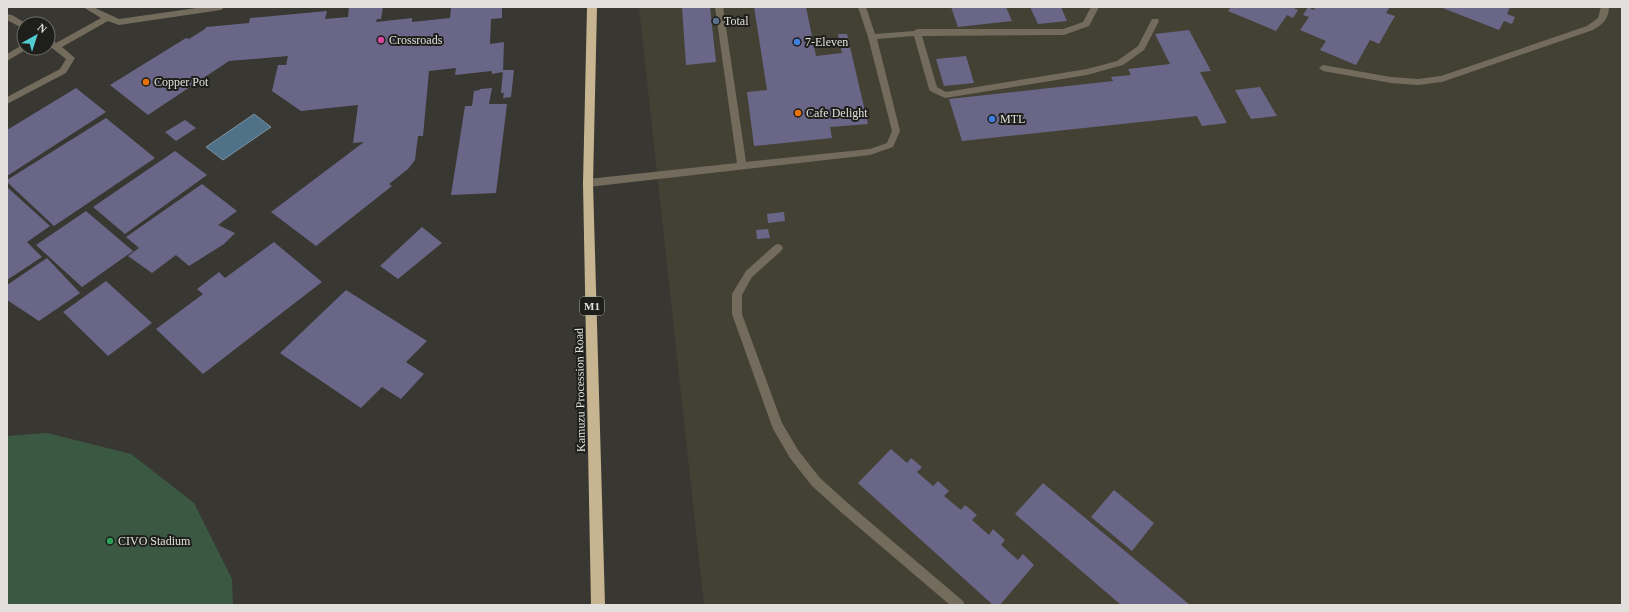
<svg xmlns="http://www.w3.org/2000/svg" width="1629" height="612" font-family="'Times New Roman',serif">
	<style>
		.built { fill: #434034 }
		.green { fill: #3b5942 }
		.water { fill: #507289; stroke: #7c93a2 }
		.building { fill: #6a6688 }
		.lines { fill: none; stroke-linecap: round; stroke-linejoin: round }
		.lane { fill: #736c5d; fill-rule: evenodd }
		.street { fill: #736c5d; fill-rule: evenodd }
		.highway { fill: #c6b590; fill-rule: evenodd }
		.service-dot { fill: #5c6f8a; stroke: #1e1e1b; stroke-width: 1.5 }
		.hotel-dot { fill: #d1479c; stroke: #1e1e1b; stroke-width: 1.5 }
		.shop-dot { fill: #3f7fe0; stroke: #1e1e1b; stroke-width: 1.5 }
		.food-dot { fill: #e8710a; stroke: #1e1e1b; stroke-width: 1.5 }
		.leisure-dot { fill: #2e9e5b; stroke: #1e1e1b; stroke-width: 1.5 }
		.labels { text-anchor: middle; stroke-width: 4; stroke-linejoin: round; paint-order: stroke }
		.shield { fill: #1e1e1b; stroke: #a6a6a2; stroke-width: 1 }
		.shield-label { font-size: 11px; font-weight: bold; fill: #e1e0dc }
		.poi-label { font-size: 12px; fill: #e1e0dc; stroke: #1e1e1b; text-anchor: start }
		.street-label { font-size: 12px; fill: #e1e0dc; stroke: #1e1e1b }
	</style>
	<rect width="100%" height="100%" fill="#383731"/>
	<path class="built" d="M639 7H1622V605H704Z"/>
	<path class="green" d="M47 433 131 454 194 503 232 579 233 605H7V436Z"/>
	<path class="water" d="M254 114 271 127 223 160 206 147Z"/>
	<path class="building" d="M349 7H383L381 19H377L376 22 412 18V22L450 18 451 7H502V18L491 19 490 44 504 42 503 72 492 74V71L455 75 456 68 429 71 423 136H418L415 160 408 169 389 184 392 186 316 246 271 212 364 142 353 143 358 105 301 111 272 91 278 65H286L288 56 229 61 148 115 110 85 186 38 189 39 205 29 206 27 249 23 250 18 327 11 325 19 348 17Z
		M682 7H710L716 62 686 65Z
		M754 7H806L816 56 842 53 838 34H847L868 124 830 127 832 138 754 146 747 92 767 90Z
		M951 7H1006L1012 21 958 27Z
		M1030 7H1061L1067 21 1038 24Z
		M1231 7H1292L1298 10 1293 18 1287 15 1276 31 1228 11Z
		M1308 7 1314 10 1315 7H1390L1386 13 1395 16 1379 44 1370 40 1356 65 1320 50 1326 41 1300 30 1309 17 1303 15Z
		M1440 7H1510L1507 14 1515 17 1512 24 1504 21 1499 30Z
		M1189 30 1211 71 1200 72 1227 123 1202 126 1197 116 962 141 949 99 1113 81 1111 77 1131 75 1128 69 1170 64 1155 34Z
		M966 56 974 83 944 86 936 59Z
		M503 70H514L511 97 503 98 504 93H501Z
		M1260 87 1277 116 1251 119 1235 90Z
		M76 88 106 112 7 176V130Z
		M492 88 489 104H507L496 193 451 195 465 106H472L474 91 480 90V89Z
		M106 118 155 158 54 226 7 182V180Z
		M185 120 196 128 176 141 165 132Z
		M175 151 207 175 125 234 93 207Z
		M202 184 237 211 218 225 235 233 224 244 189 266 176 255 152 273 128 256 139 248 126 237Z
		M7 187 50 226 27 242 42 257 7 280Z
		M86 211 133 251 82 287 36 245Z
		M784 212 785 221 768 223 767 214Z
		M422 227 442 243 398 279 380 266Z
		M768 229 770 238 757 239 756 230Z
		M274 242 322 282 203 374 156 329 203 294 197 289 219 272 225 278Z
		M47 258 80 293 39 321 7 300V285Z
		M106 281 152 323 108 356 63 312Z
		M346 290 427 341 406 362 424 374 401 399 382 387 361 408 280 353Z
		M891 449 907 463 911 458 922 467 917 472 933 486 938 481 949 491 944 496 961 510 965 505 977 515 972 520 989 535 993 529 1005 540 1001 545 1018 560 1023 554 1034 565 1000 605H993L858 483Z
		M1043 483 1190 605H1121L1015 514Z
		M1114 490 1154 523 1132 551 1091 517Z"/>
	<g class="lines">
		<path class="lane" d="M83 7H93L119 19 203 7H225L221 10 119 25 108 21 62 47 75 58 66 73 7 104V97L60 69 66 59 48 45V38L56 43 101 18Z
			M715 7H723L746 162 870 149 887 143 892 131 868 37 858 7H866L875 34 914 31 917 29H1063L1083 22 1091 7H1099L1089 26 1064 35 922 36 937 87 946 92 1087 69 1117 61 1138 46 1152 19H1158L1159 21 1144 50 1123 65 1087 75 945 98 930 91 929 89 914 36 877 39 900 131 893 147 870 155 588 187 585 186 583 183 588 179 737 163Z
			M1601 7H1609C1609 19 1602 25 1593 30L1442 82 1418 85 1391 83 1323 71 1319 68 1323 65 1391 77 1418 79 1441 76 1587 26 1598 18Z
			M7 14 12 15 27 24H24V29L7 20Z
			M24 44V48L27 49 7 61V54Z
			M778 244 781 245 783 248 781 251 752 277 742 295V314L782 423 798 450 820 478 850 505 852 509 850 513 846 515 842 513 812 486 790 458 773 429 732 314V294L746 271 775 245Z"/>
		<path class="street" d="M846 503 850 505 963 601 965 605H950L842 513 840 509 842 505Z"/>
		<path class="highway" d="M587 7H597L593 183 605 605H591L583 183Z"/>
	</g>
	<circle class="service-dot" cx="716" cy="21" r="4"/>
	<circle class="hotel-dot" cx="381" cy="40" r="4"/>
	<g class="shop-dot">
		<circle cx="797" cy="42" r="4"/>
		<circle cx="992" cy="119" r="4"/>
	</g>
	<g class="food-dot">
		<circle cx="146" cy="82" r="4"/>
		<circle cx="798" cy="113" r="4"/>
	</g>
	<circle class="leisure-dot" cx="110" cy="541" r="4"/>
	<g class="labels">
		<rect class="shield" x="580" y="297" width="24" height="18" rx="3"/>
		<g class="shield-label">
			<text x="592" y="310">M1</text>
		</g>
		<g class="poi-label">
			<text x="724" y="25">Total</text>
			<text x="389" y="44">Crossroads</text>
			<text x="805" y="46">7-Eleven</text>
			<text x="154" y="86">Copper Pot</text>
			<text x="806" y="117">Cafe Delight</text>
			<text x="1000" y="123">MTL</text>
			<text x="118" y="545">CIVO Stadium</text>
		</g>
		<g class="street-label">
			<text transform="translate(580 390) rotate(-91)" y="4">Kamuzu Procession Road</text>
		</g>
	</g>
	<rect width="1629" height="612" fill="none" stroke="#e1e0dc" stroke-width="16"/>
	<g transform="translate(36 36) rotate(39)"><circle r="19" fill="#1e1e1b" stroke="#6c6c68"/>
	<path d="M0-3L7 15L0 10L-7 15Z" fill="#52cdcf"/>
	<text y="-6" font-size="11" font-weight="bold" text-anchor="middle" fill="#e1e0dc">N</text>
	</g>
</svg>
